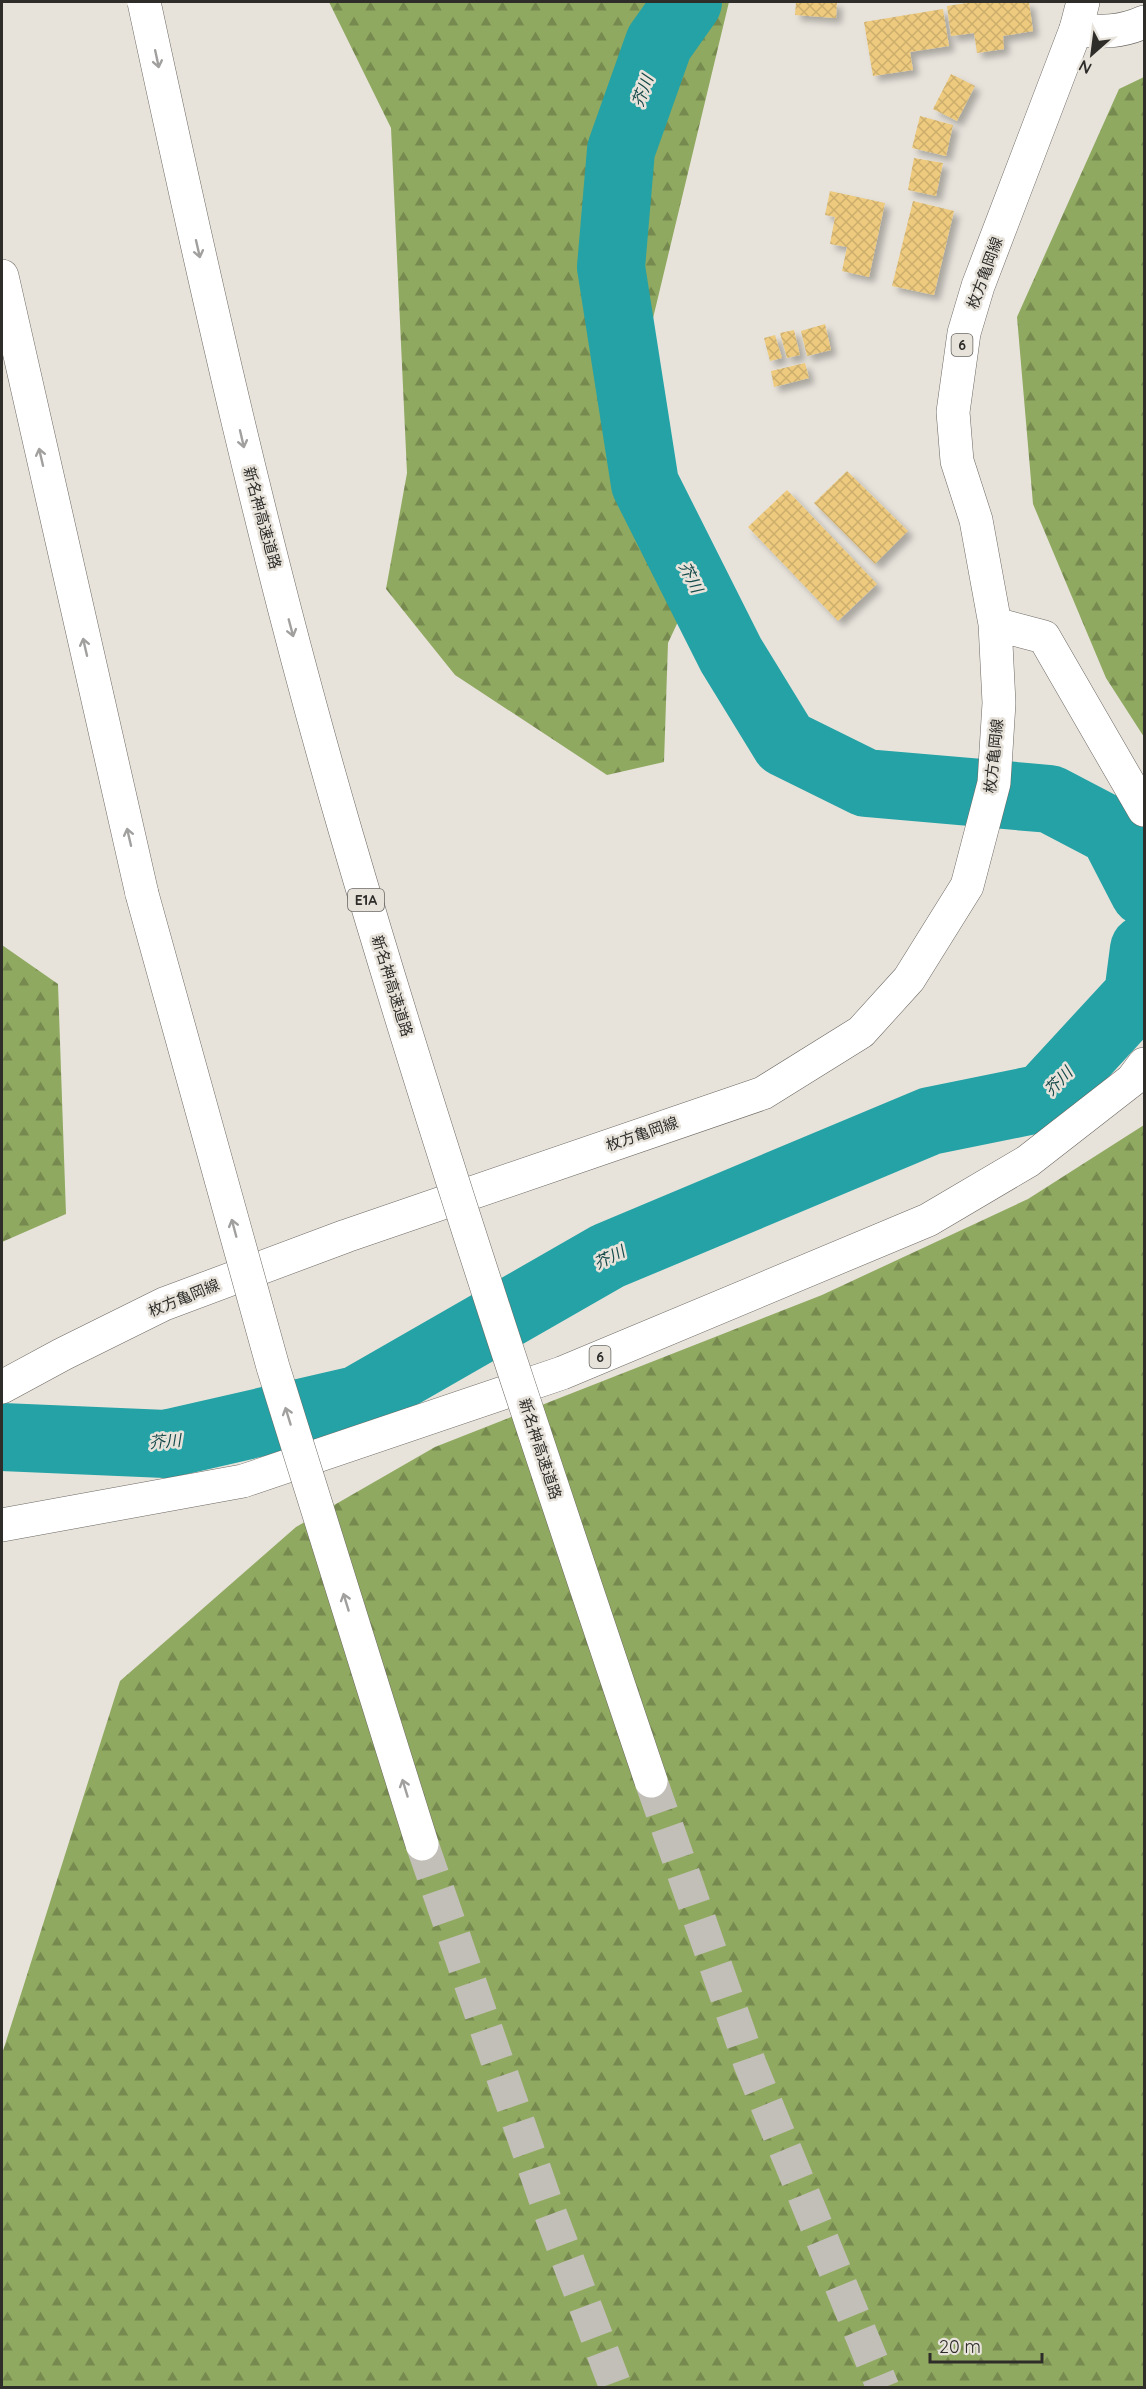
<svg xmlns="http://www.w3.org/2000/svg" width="1146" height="2389" font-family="Quicksand,'Noto Sans JP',sans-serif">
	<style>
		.forest { fill: url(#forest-firs) }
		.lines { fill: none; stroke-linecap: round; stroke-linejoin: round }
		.river { stroke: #24a2a5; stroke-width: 68 }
		.building { fill: url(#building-cross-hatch); filter: url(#shadow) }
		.highway-tunnel { stroke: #c2bfb8; stroke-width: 33; stroke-dasharray: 33 16; stroke-linecap: butt }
		.minor-casing { stroke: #6c6862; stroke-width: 34 }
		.major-casing { stroke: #6c6862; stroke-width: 34 }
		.highway-casing { stroke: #6c6862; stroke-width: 34 }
		.minor { stroke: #fff; stroke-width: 33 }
		.major { stroke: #fff; stroke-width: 33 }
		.highway { stroke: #fff; stroke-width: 33 }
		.highway-bridge-casing { stroke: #6c6862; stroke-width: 34; stroke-linecap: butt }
		.highway-bridge { stroke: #fff; stroke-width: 33 }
		.oneway { stroke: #a1a09f }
		.labels { text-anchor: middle; stroke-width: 5; stroke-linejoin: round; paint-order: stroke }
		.shield { fill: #e7e3db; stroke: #66645f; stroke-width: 1.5 }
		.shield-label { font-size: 14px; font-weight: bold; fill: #2e2d2a }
		.street-label { font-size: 15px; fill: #2e2d2a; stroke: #e7e3db }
		.water-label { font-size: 16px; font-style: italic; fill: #164a4b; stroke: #e7e3db }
	</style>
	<defs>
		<pattern id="forest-firs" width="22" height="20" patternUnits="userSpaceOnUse" patternTransform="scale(1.5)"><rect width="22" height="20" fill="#90a960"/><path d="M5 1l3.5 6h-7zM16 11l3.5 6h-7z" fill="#768a4f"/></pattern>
		<pattern id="building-cross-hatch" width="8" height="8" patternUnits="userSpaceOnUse" patternTransform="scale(1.5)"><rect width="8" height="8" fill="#edca7d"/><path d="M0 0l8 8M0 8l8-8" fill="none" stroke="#ccae6c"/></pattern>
		<filter id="shadow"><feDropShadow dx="5.5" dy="5.5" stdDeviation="3" flood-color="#0004"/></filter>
	</defs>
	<rect width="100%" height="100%" fill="#e7e3db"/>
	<path class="forest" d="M329 2H729L642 364 697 581 668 643 664 762 607 775 455 675 386 589 407 473 391 128Z
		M1144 77V737L1106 678 1033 504 1017 317 1119 89Z
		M2 945 58 984 66 1214 2 1242Z
		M1144 1125V2387L2 2388V2054L120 1681 296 1527 435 1447 822 1295 1028 1199Z"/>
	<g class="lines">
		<path class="river" d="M688 2 659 43 621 150 611 267 645 484 731 655 785 743 866 783 1050 799 1113 832 1144 892
			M2 1437 166 1444 357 1400 608 1256 930 1121 1043 1098 1138 995 1144 949"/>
	</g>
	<path class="building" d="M796 2H837L836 18 795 15Z
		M974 2H1029L1033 31 1003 36 1004 49 977 53 974 33 951 36 947 6Z
		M943 9 949 46 910 52 913 70 873 76 864 22Z
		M951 74 975 86 957 121 933 109Z
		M920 116 953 125 946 156 912 148Z
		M914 158 943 163 936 196 908 190Z
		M830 191 885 203 869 277 842 271 847 247 830 244 835 217 825 215Z
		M913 201 954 211 934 295 892 286Z
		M825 324 831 350 807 356 801 331Z
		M794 330 800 355 787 358 780 333Z
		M775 335 782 358 770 361 764 338Z
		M805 363 809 378 774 387 771 371Z
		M847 471 908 531 875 564 814 503Z
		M787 490 877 584 838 621 748 527Z"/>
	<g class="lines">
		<path class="highway-tunnel" d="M651 1781 750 2064 883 2388
			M422 1844 546 2202 616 2388"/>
		<defs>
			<path id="minor" d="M1076 29C1101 33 1122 32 1144 22"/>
			<path id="major" d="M995 624 1044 637 1144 810
				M2 1387 63 1354 164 1304 346 1236 763 1093 861 1032 909 979 967 886 994 783 999 703 995 624 976 520 957 461 953 412 964 333 978 286 1076 29 1083 2
				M2 1525 243 1481 562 1373 928 1220 1028 1161 1132 1080 1144 1064"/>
			<path id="highway" d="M2 276 142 894"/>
		</defs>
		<use href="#minor" class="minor-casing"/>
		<use href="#major" class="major-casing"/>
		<use href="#highway" class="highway-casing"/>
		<use href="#minor" class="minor"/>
		<use href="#major" class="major"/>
		<use href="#highway" class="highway"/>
		<defs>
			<path id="highway-bridge" d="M144 2C204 281 266 559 346 833 439 1152 545 1466 651 1781
				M142 894 273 1367 422 1844"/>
		</defs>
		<use href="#highway-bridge" class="highway-bridge-casing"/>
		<use href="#highway-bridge" class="highway-bridge"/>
	</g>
	<defs><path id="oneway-shaft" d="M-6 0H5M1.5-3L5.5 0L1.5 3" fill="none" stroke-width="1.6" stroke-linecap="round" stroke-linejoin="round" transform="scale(1.5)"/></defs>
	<g class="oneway">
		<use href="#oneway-shaft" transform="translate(157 59) rotate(78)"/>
		<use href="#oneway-shaft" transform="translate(198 249) rotate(77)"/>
		<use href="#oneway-shaft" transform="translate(242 439) rotate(77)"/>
		<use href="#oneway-shaft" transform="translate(41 457) rotate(-103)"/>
		<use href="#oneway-shaft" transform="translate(291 628) rotate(75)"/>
		<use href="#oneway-shaft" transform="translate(85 647) rotate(-103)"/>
		<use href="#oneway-shaft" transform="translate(129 837) rotate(-103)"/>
		<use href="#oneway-shaft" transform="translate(234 1228) rotate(-105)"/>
		<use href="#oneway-shaft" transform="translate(288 1416) rotate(-107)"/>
		<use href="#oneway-shaft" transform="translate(346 1602) rotate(-107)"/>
		<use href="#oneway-shaft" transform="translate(405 1788) rotate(-107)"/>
	</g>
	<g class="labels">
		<g class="shield">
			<rect x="951.5" y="334" width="21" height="22" rx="4.5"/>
			<rect x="348" y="889" width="36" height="22" rx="4.5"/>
			<rect x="589.5" y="1346" width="21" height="22" rx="4.5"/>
		</g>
		<g class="shield-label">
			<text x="962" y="350">6</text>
			<text x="366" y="905">E1A</text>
			<text x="600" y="1362">6</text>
		</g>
		<g class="street-label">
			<text transform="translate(985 273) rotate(-70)" y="5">枚方亀岡線</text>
			<text transform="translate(262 518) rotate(75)" y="5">新名神高速道路</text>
			<text transform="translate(994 756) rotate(-84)" y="5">枚方亀岡線</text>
			<text transform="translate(392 986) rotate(73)" y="5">新名神高速道路</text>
			<text transform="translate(642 1134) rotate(-19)" y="5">枚方亀岡線</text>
			<text transform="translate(184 1298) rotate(-22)" y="5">枚方亀岡線</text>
			<text transform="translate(540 1449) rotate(72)" y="5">新名神高速道路</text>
		</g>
		<g class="water-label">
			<text transform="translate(642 91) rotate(-70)" y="6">芥川</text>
			<text transform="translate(691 577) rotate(63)" y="6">芥川</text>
			<text transform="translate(1058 1081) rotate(-46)" y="6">芥川</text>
			<text transform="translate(609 1257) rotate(-26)" y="6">芥川</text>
			<text transform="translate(165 1441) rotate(-5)" y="6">芥川</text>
		</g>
	</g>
	<rect width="1146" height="2389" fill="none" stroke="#2e2d2a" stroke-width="6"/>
	<g transform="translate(1092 54) rotate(208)" stroke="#e7e3db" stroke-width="4.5" paint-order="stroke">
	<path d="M0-4.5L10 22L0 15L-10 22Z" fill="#2e2d2a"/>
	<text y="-9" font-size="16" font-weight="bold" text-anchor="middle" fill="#2e2d2a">N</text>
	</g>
	<path d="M930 2353v9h112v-9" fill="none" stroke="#2e2d2a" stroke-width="3"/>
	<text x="939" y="2353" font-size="18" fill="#2e2d2a" stroke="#e7e3db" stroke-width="4.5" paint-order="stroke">20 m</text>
</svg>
